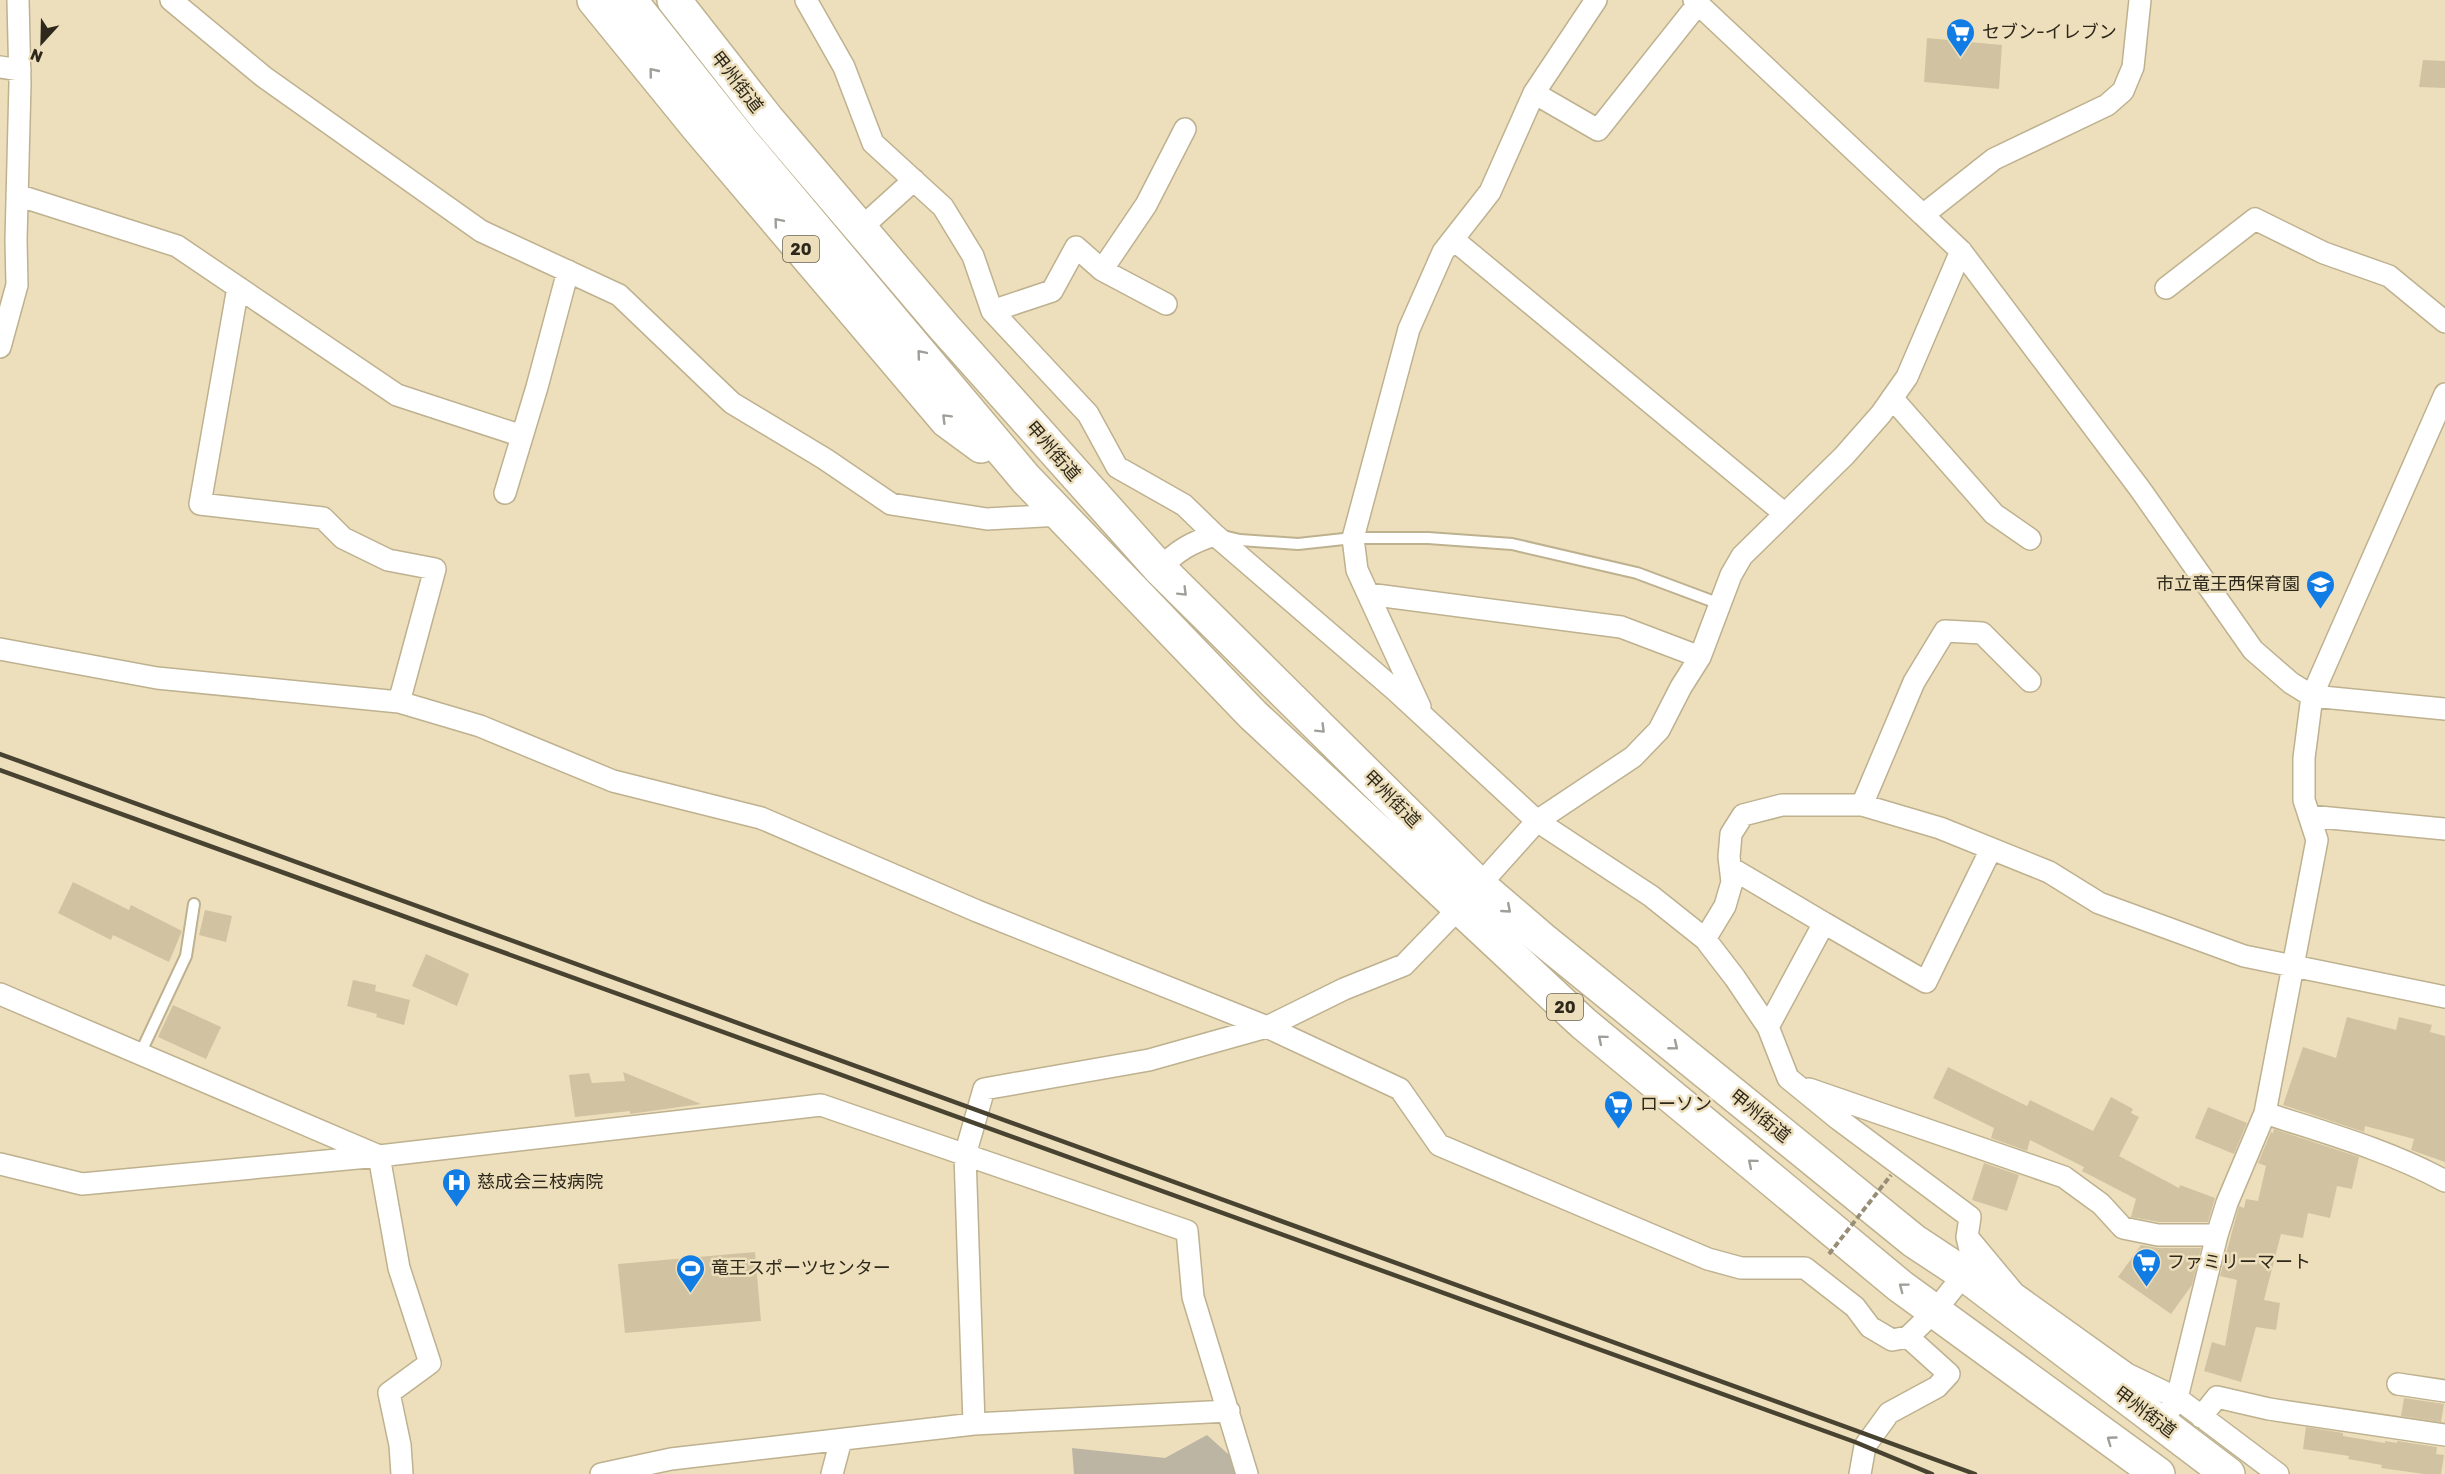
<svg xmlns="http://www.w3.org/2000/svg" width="2445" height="1474" font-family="Rubik,'Noto Sans JP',sans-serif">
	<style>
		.green { fill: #bcb5a3 }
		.building { fill: #d1c3a1 }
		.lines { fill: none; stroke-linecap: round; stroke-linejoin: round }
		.service-casing { stroke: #beb18f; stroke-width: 14 }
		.minor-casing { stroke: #beb18f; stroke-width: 24 }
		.trunk-casing { stroke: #beb18f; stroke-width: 36 }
		.service { stroke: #fff; stroke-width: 10 }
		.minor { stroke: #fff; stroke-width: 21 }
		.trunk { stroke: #fff; stroke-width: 33 }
		.rail { stroke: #484231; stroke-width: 4.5 }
		.path-bridge { stroke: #988e75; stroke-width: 4; stroke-dasharray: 6 3; stroke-linecap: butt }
		.oneway { stroke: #a09e98 }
		.labels { text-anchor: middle; stroke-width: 5; stroke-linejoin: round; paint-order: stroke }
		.shield { fill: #eddfbc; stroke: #675f4b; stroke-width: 1.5 }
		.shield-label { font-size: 16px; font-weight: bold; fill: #2d281b }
		.poi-label { font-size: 18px; fill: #2d281b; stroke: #eddfbc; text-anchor: start }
		.street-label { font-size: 18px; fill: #2d281b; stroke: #eddfbc }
	</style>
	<rect width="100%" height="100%" fill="#eddfbc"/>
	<path class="green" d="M1207 1435 1237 1462 1240 1474H1074L1072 1448 1165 1458Z"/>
	<path class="building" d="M1927 38 2002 45 1999 89 1924 82Z
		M2423 60 2445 61V88L2419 87Z
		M73 882 129 910 131 905 182 931 169 962 113 935 111 940 58 913Z
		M205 910 232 916 226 942 199 935Z
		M426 954 469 974 457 1006 412 986Z
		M353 980 376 985 375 991 410 1000 404 1025 376 1017 377 1014 347 1006Z
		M173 1005 221 1027 206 1059 158 1037Z
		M2347 1017 2396 1030 2399 1017 2432 1025 2430 1032 2445 1036V1162L2411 1150 2414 1139 2365 1126 2364 1132 2283 1105 2303 1047 2336 1058Z
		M1948 1067 2027 1106 2030 1100 2093 1131 2111 1097 2133 1109 2131 1113 2139 1117 2119 1156 2179 1188 2180 1185 2215 1198 2208 1222H2159L2131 1217 2136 1199 2082 1171 2084 1167 2030 1140 2027 1151 1991 1138 1994 1128 1933 1098Z
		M623 1072 701 1104 630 1114V1111L575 1117 569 1075 589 1073 592 1083 625 1081Z
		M2208 1107 2247 1123 2234 1154 2195 1138Z
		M2274 1129 2359 1157 2352 1189 2337 1186 2330 1218 2308 1213 2303 1238 2281 1234 2264 1300 2280 1303 2276 1330 2256 1327 2241 1382 2204 1371 2212 1342 2225 1346 2237 1280 2220 1276 2239 1206 2244 1208 2246 1199 2258 1201 2266 1166 2258 1163 2271 1132 2273 1133Z
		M1984 1163 2019 1175 2007 1211 1972 1200Z
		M2141 1245 2158 1248H2201L2192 1285 2171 1314 2118 1277Z
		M755 1252 761 1321 625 1333 618 1264Z
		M2404 1398 2444 1404 2441 1422 2401 1416Z
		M2306 1427 2343 1433V1436L2385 1443V1441L2397 1443V1441L2437 1447 2436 1454 2444 1455 2441 1474H2424L2381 1468 2382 1465 2348 1459 2349 1456 2303 1449Z"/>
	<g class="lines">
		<defs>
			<path id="service" d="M1223 536 1240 540 1298 544 1353 538H1428L1512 544 1637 573 1720 604
				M140 1054 186 956 194 904"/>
			<path id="minor" d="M171 0 264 77 481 231 619 295 732 403 825 459 891 504 987 519 1061 515
				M806 0 844 67 873 143 943 207 973 256 992 311 1088 414 1117 467 1184 505 1215 535 1395 690 1537 821 1651 896 1705 939 1735 978 1768 1027 1788 1078 1837 1118 1970 1217 1967 1237 1973 1263 1935 1311 1908 1337 1949 1374 1937 1387 1889 1413 1865 1446 1860 1474
				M1694 0 1923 215
				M2140 0 2133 67 2123 91 2107 105 1994 159 1923 215 1961 251 2140 489 2253 650 2291 683 2312 696 2445 709
				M0 67 20 70
				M1534 93 1598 130 1698 4
				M17 195 177 246 397 395 522 436
				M872 218 914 180
				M1454 240 1785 514
				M1102 270 1166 304
				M238 287 200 504 323 518 343 538 388 560 435 569 399 702
				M2166 288 2255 219 2324 253 2389 276 2445 322
				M992 311 1052 291 1076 247 1102 270 1146 205 1185 129
				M0 347 17 285 16 240 20 83 18 0
				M1892 398 1994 514 2030 539
				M505 493 537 387 568 271
				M1160 569C1176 551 1192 542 1215 535
				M1368 594 1621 627 1700 657
				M0 649 157 678 399 702 480 726 613 781 761 818 977 911 1267 1027 1400 1089 1439 1145 1708 1259 1741 1268H1805L1855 1307 1870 1327 1892 1340 1908 1337
				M1420 707 1357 570 1353 538 1409 329 1443 252 1490 192 1534 93 1596 0
				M1862 805 1914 682 1945 631 1982 633 2030 681
				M2309 816 2445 829
				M1731 868 1824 923
				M1705 939 1725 906 1732 882 1729 857 1731 834 1743 815 1782 805H1862L1940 828 2049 872 2099 903 2244 956 2445 997
				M0 994 379 1156 399 1268 430 1363 389 1393 400 1445 402 1474
				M1768 1027 1824 923 1926 982 1991 849
				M1809 1089 2064 1177 2101 1204 2123 1228 2158 1235H2217
				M2265 1113C2326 1133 2388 1150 2445 1181
				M0 1164 82 1184 379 1156 821 1105 1187 1231 1193 1297 1247 1474
				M1969 1239 2014 1293 2127 1374 2177 1398 2278 1474
				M2398 1384 2445 1391
				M2201 1417 2217 1397 2269 1409 2445 1435
				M974 1424 965 1155 984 1089 1149 1060 1267 1027 1344 989 1404 965 1459 908 1537 821 1633 757 1659 730 1681 687 1700 657 1731 575 1742 556 1844 456 1881 414 1907 377 1961 251
				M2161 1425 2177 1398 2217 1235 2227 1203 2265 1113 2317 840 2304 800V758L2312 696 2445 394
				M601 1474 671 1459 974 1424 1229 1411
				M832 1474 841 1440"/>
			<path id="trunk" d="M594 0 699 129 947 421 981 446
				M630 0 741 140 1026 479 1253 715 1583 1023 1900 1286 2158 1474
				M674 0 768 120 944 327 1160 569 1479 885 1542 939 1914 1241 1964 1274 2228 1474"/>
		</defs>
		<use href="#service" class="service-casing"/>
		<use href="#minor" class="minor-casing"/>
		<use href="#trunk" class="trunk-casing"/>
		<use href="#service" class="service"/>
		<use href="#minor" class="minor"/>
		<use href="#trunk" class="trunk"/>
		<path class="rail" d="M0 754 1975 1474
			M0 770 1855 1442 1932 1474"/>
		<path class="path-bridge" d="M1829 1254 1891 1175"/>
	</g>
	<defs><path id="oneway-chevron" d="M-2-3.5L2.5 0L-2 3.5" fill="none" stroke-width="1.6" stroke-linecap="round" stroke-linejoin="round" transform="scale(1.5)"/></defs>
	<g class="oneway">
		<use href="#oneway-chevron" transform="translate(653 72) rotate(-129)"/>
		<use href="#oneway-chevron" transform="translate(778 222) rotate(-130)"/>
		<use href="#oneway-chevron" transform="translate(921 354) rotate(-130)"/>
		<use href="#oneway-chevron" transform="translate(946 418) rotate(-135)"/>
		<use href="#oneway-chevron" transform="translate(1183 592) rotate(45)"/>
		<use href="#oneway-chevron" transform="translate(1321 729) rotate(45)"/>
		<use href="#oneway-chevron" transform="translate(1507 909) rotate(41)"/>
		<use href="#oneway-chevron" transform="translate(1602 1039) rotate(-140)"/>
		<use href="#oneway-chevron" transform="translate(1674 1046) rotate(39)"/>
		<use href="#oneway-chevron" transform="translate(1752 1163) rotate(-140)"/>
		<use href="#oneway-chevron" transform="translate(1903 1287) rotate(-143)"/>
		<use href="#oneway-chevron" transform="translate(2111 1440) rotate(-144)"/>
	</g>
	<defs>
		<symbol id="supermarket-pin" viewBox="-11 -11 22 30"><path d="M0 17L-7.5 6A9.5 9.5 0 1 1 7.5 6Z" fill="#107ce4" stroke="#eddfbc"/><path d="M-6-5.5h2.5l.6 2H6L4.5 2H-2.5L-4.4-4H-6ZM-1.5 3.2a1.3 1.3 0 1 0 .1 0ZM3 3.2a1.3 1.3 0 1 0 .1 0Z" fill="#fff"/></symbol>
		<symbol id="school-pin" viewBox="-11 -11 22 30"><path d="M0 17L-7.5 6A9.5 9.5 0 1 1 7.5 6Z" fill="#107ce4" stroke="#eddfbc"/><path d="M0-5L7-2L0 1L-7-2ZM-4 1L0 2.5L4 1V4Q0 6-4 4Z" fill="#fff"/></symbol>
		<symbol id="hospital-pin" viewBox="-11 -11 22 30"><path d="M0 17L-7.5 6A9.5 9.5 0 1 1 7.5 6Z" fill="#107ce4" stroke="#eddfbc"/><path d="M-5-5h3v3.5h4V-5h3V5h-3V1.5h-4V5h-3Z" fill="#fff"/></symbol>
		<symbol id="stadium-pin" viewBox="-11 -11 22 30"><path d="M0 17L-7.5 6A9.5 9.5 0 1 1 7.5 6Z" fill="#107ce4" stroke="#eddfbc"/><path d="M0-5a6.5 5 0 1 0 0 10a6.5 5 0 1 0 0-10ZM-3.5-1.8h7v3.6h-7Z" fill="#fff"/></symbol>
	</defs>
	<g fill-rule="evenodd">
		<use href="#supermarket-pin" x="1944" y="16" width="33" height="45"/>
		<use href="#school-pin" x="2304" y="568" width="33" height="45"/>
		<use href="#supermarket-pin" x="1602" y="1088" width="33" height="45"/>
		<use href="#hospital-pin" x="440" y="1166" width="33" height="45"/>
		<use href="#supermarket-pin" x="2130" y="1246" width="33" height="45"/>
		<use href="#stadium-pin" x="674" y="1252" width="33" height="45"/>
	</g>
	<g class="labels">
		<g class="shield">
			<rect x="783" y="236" width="36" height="26" rx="4.5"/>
			<rect x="1547" y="994" width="36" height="26" rx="4.5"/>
		</g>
		<g class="shield-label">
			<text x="801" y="255">20</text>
			<text x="1565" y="1013">20</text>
		</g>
		<g class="poi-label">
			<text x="1982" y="38">セブン-イレブン</text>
			<text x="2300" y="590" text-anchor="end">市立竜王西保育園</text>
			<text x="1640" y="1110">ローソン</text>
			<text x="477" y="1188">慈成会三枝病院</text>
			<text x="2167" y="1268">ファミリーマート</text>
			<text x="711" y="1274">竜王スポーツセンター</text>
		</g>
		<g class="street-label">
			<text transform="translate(737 82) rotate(52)" y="6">甲州街道</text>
			<text transform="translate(1053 451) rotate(49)" y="6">甲州街道</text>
			<text transform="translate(1392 799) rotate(45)" y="6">甲州街道</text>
			<text transform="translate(1760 1116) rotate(39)" y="6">甲州街道</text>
			<text transform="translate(2145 1412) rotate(37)" y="6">甲州街道</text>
		</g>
	</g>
	<g transform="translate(42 42) rotate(202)" stroke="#eddfbc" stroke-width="4.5" paint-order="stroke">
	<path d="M0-4.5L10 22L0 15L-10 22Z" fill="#2d281b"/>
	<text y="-9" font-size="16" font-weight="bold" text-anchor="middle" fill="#2d281b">N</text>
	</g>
</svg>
